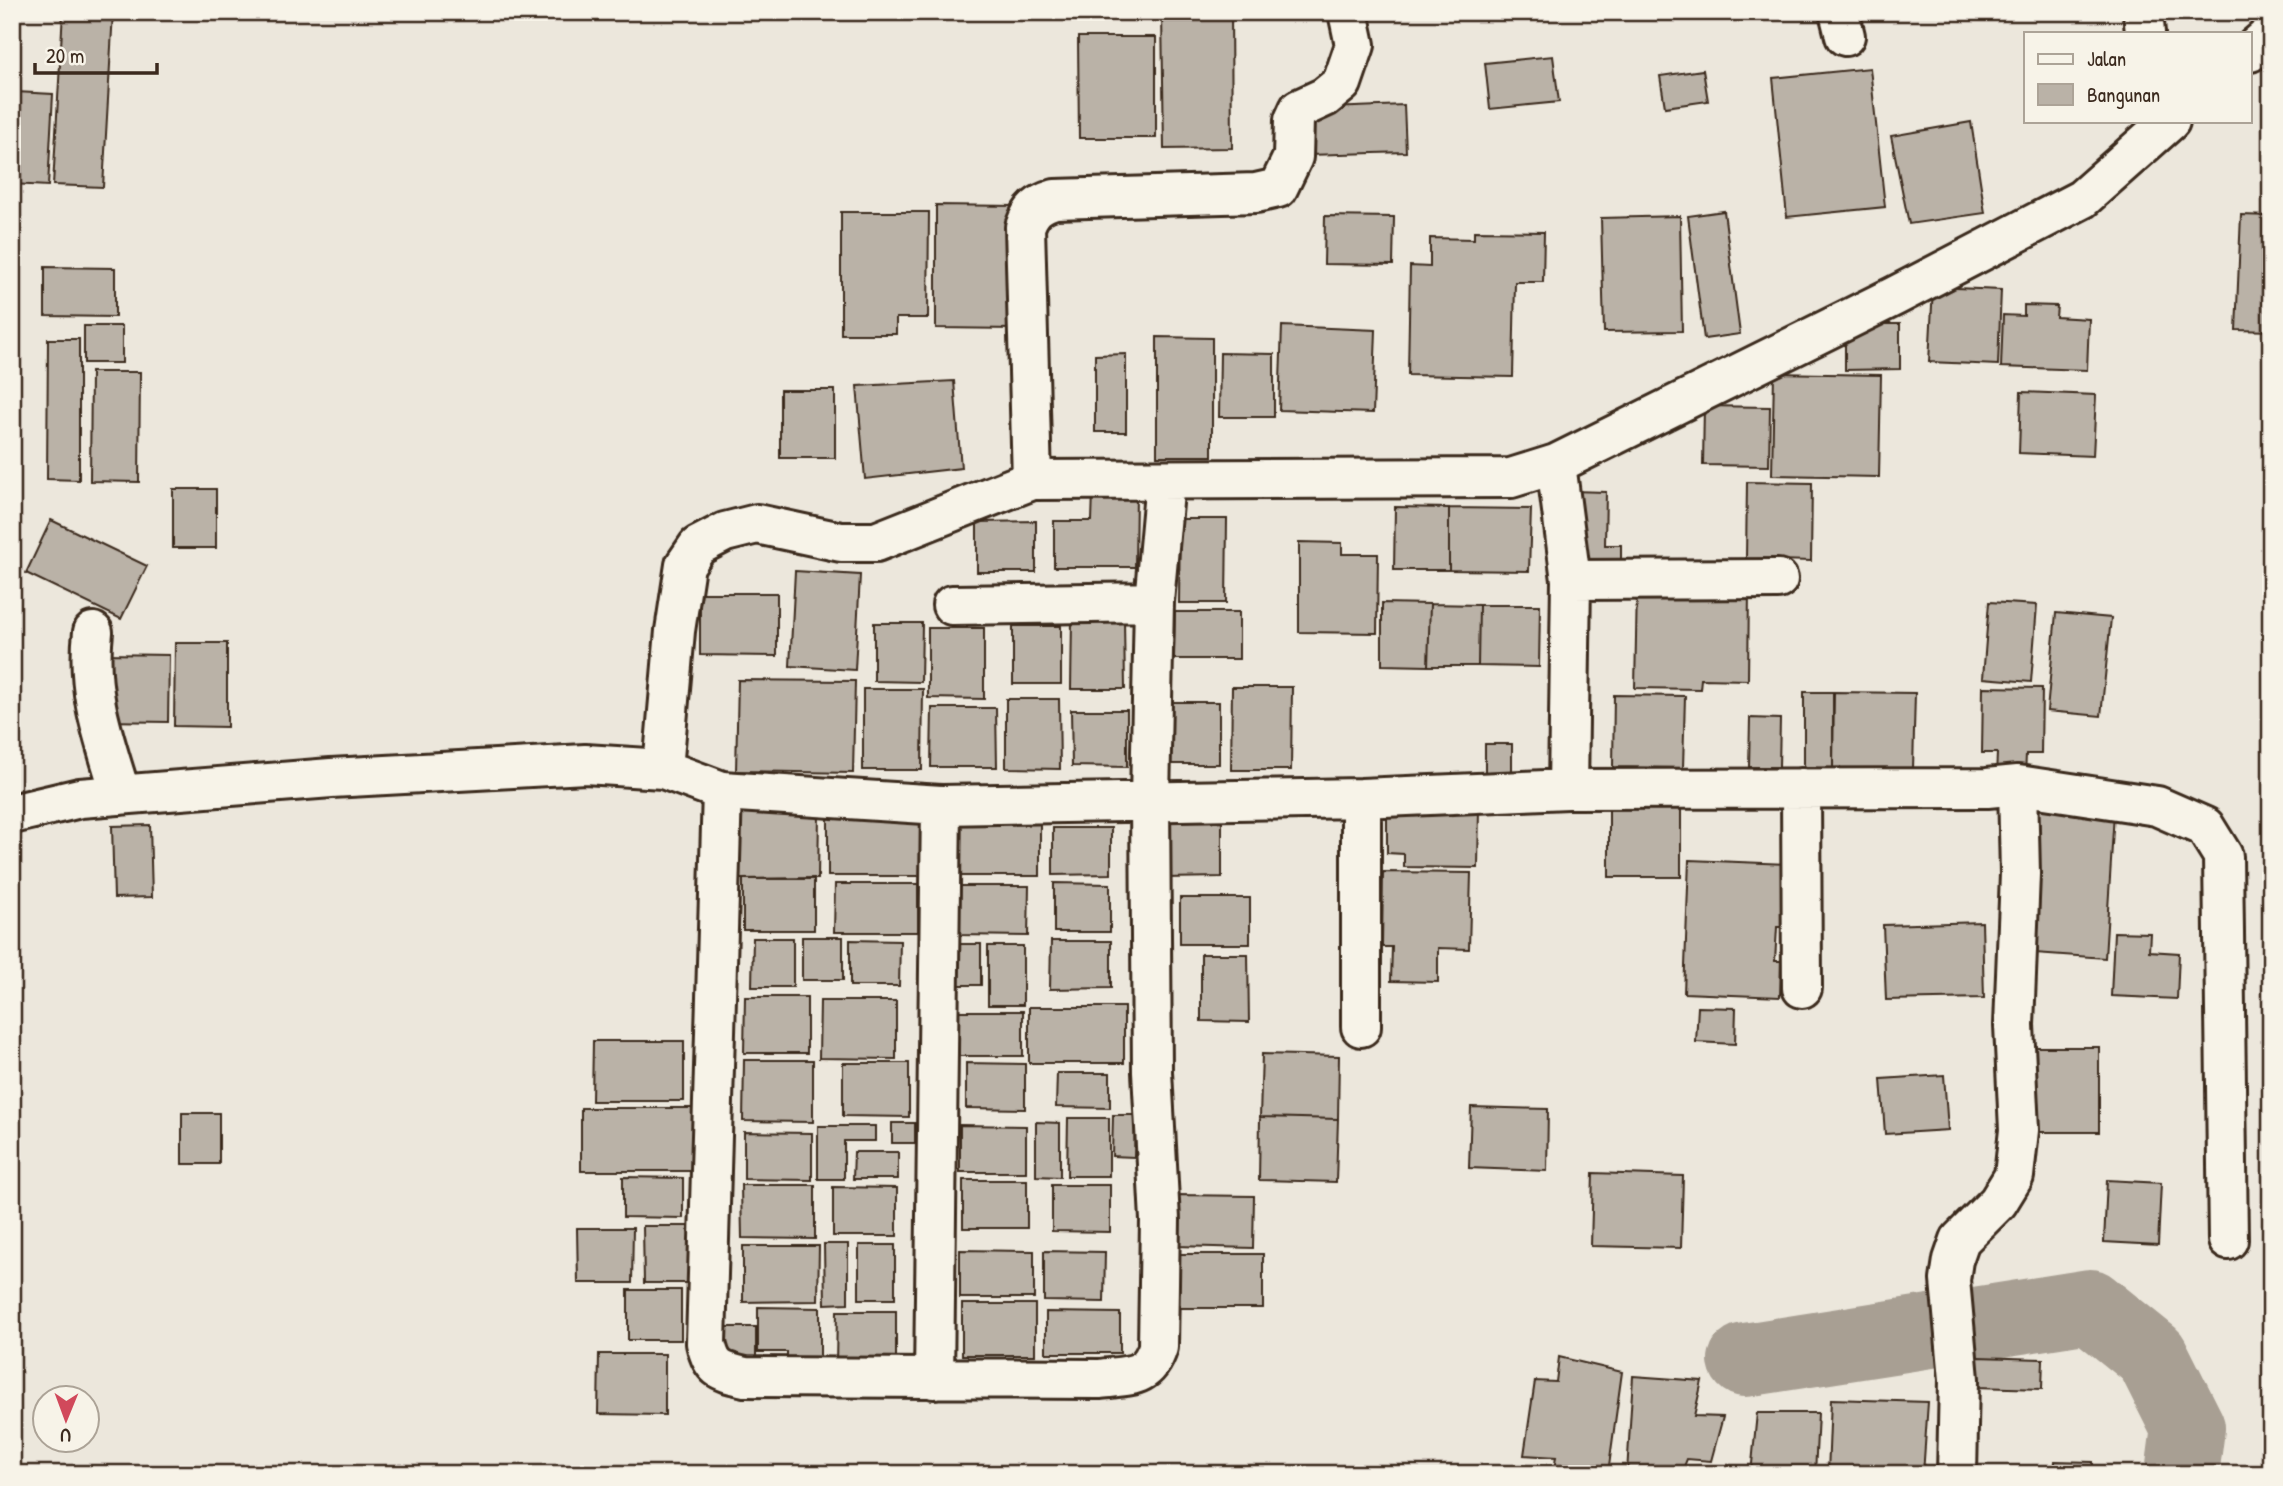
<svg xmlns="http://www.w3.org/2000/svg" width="2283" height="1486" font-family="'Patrick Hand',sans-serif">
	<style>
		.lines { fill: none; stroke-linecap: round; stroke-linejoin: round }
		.river { stroke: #a89f93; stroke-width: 74 }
		.building { fill: #bab2a7; stroke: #3b2a1e; stroke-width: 2 }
		.minor-casing { stroke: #3b2a1e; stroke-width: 44 }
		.minor { stroke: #f7f3e8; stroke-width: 38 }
	</style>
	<rect width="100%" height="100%" fill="#ece7dc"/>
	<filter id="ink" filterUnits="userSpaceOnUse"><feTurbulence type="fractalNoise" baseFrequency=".0143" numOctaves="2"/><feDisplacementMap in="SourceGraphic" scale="14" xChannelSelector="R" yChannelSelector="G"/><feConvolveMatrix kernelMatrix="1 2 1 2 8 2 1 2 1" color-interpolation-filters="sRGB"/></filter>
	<g filter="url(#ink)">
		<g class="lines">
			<path class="river" d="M1745 1360 2090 1306 2152 1356 2188 1428 2182 1474"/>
		</g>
		<path class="building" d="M63 12H113L103 187 53 185Z
			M1162 12H1231L1232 148 1164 149Z
			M1078 37H1156V138H1079Z
			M1553 56 1559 102 1490 109 1485 63Z
			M1870 68 1885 207 1787 217 1773 78Z
			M1703 70 1708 101 1665 107 1660 76Z
			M16 92 53 94 48 186 12 184Z
			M1404 105 1406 152 1308 155 1306 109Z
			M1971 122 1985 213 1909 224 1891 136Z
			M936 205 1016 206V329L936 328Z
			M1724 211 1740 334 1704 339 1688 216Z
			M841 212H929L928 318H896V334H841Z
			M2241 215 2271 216V331L2236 330Z
			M1325 216 1394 217 1393 265 1324 264Z
			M1680 216 1682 331 1604 332 1601 218Z
			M1474 231 1544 232 1543 282H1515L1513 377 1408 375 1410 266 1430 267V238L1474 239Z
			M45 267 115 268V317L45 316Z
			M1933 287 2001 290 1998 365 1929 362Z
			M2024 305 2057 306 2056 317 2089 319 2087 370 2001 367 2003 315 2024 316Z
			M1845 324H1900V369L1845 370Z
			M84 326H122V363H84Z
			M1282 326 1376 330 1373 413 1279 410Z
			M1157 337 1212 338V456H1157Z
			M48 339H79V480L47 479Z
			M1220 353 1274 354V417H1219Z
			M1126 354V432H1095V355Z
			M91 372H140L139 482 90 481Z
			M1774 373 1881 375 1879 477 1772 475Z
			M954 381 961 468 865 479 857 386Z
			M780 390H835V458H780Z
			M2021 392 2096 395 2093 456 2019 453Z
			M1704 406 1770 407 1769 466 1703 465Z
			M1747 482 1812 483 1811 561 1746 559Z
			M173 489H216V548H173Z
			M1571 491 1606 492 1605 545H1621V568L1570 567Z
			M1093 492H1136L1135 567H1054V521H1092Z
			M1395 507 1449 508V570H1394Z
			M1449 508 1531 509 1529 571 1449 570Z
			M1180 519H1227L1226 603H1179Z
			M51 520 147 566 121 619 26 573Z
			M1036 521V572H977V522Z
			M1299 542 1342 543V554H1378L1377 633 1299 632Z
			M795 571 860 575 855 670 790 666Z
			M1637 587 1749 589 1748 680 1701 679 1700 689 1635 688Z
			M700 593H777V656L700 655Z
			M1989 602 2037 605 2031 682 1983 678Z
			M1382 603 1430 604 1428 666 1382 665Z
			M1430 604 1479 605 1478 666H1428Z
			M1479 605H1540L1539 667 1478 666Z
			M1175 612H1239V659H1174Z
			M2056 613 2111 618 2101 716 2047 711Z
			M1072 619H1124L1125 689H1071Z
			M874 623H922L921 682 874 681Z
			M1013 626H1061V684H1013Z
			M928 628H984V699L928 698Z
			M175 643H227V727L174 726Z
			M104 654 169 655 168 722 103 721Z
			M738 680 855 681 853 773 736 771Z
			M1232 687H1292L1291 770H1231Z
			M1983 687 2042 688 2041 754H2026L2025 776H1996L1997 753H1982Z
			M863 689H923L922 770H863Z
			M1804 692H1833V776H1804Z
			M1834 692 1915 693 1913 769 1858 783V769L1833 768Z
			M1614 695 1685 696 1683 768 1613 767Z
			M1006 699H1059L1060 769 1006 768Z
			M1159 702H1219V764H1159Z
			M932 708H996L997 767H931Z
			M1071 710H1127V767L1072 766Z
			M1750 718 1780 719 1779 767H1749Z
			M1485 744H1512V775L1485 774Z
			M1609 799H1681V877H1609Z
			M1387 806 1479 807 1478 868 1404 867V854L1387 853Z
			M2032 807 2114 813 2105 958 2022 952Z
			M1164 810H1222V877L1165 878Z
			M828 811 920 812 921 876H828Z
			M740 812H819L818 879H739Z
			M955 816 1040 817V876H954Z
			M150 825 152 897 114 898 112 826Z
			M1053 828H1111V874L1053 875Z
			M1689 860 1790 864 1788 927H1777L1775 961H1781L1780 997 1684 993Z
			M1383 872 1471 873 1469 949 1438 948V982L1391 981 1392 947H1382Z
			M814 878V930H743V879Z
			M1054 883 1110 884V932H1054Z
			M835 884H918V932H834Z
			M959 886H1029L1028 936 959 935Z
			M1180 898H1250V944H1180Z
			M1982 922 1984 998 1886 1000 1883 925Z
			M2114 932 2150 933 2149 951 2179 953 2177 999 2111 996Z
			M802 937H843V980H802Z
			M753 938H793V987H752Z
			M850 940 900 941 899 986H850Z
			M1051 941H1111V988L1050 989Z
			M956 944H981V985H956Z
			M988 946H1023V1005H988Z
			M1201 954H1248L1249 1022 1201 1021Z
			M745 997H807V1053H744Z
			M820 1001H896V1059L819 1058Z
			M1029 1007H1124V1063H1029Z
			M1698 1007 1736 1008 1735 1044 1696 1042Z
			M959 1011H1023V1056H959Z
			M2269 1019H2271V1085H2268Z
			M593 1041H684V1101H592Z
			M2021 1047H2099V1132H2021Z
			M1262 1054 1339 1056 1338 1119 1260 1117Z
			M744 1060H813V1122L743 1121Z
			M843 1063H909V1117L843 1116Z
			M966 1063 1025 1064V1109L966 1108Z
			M1057 1073H1110V1108L1056 1107Z
			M1944 1075 1948 1130 1885 1134 1881 1079Z
			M1471 1107 1548 1109 1547 1171 1469 1168Z
			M581 1108H699L698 1171H581Z
			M182 1113H219V1164H182Z
			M1113 1115H1135L1134 1157 1112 1156Z
			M1260 1117 1338 1119 1336 1182 1259 1180Z
			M1068 1118H1109V1176H1067Z
			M1036 1122 1060 1123V1177L1036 1176Z
			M892 1123H915V1143H892Z
			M960 1125 1026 1126V1172H960Z
			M818 1126H875V1141H844V1179H818Z
			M744 1132 812 1133V1180L744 1179Z
			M854 1152H898V1179H853Z
			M1593 1173 1683 1176 1681 1248 1591 1246Z
			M623 1177 683 1178V1218L623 1217Z
			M963 1180H1027V1228H963Z
			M2107 1180 2161 1183 2158 1245 2104 1242Z
			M741 1185H815V1239L742 1238Z
			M1052 1185H1110V1232L1052 1231Z
			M833 1187 897 1188V1236H833Z
			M1176 1195 1254 1196 1253 1248 1175 1246Z
			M643 1226H695L694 1283H644Z
			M577 1228H633L632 1283H578Z
			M824 1244H848V1303L825 1304Z
			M859 1245H895V1299H859Z
			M743 1246H819L818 1301 743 1302Z
			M960 1250 1034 1251V1298H960Z
			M1044 1251 1105 1252 1104 1302 1044 1301Z
			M1173 1254H1263V1308H1173Z
			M628 1290H681V1340H628Z
			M962 1304H1035V1355H962Z
			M758 1307 820 1308V1371H787V1352H758Z
			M837 1311H896V1366H836Z
			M1046 1312 1120 1313V1353H1046Z
			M717 1327H756V1364H717Z
			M599 1354H665V1415L598 1414Z
			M1559 1357 1622 1372 1609 1466 1592 1467V1474L1554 1470 1556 1457 1524 1455 1535 1381 1556 1382Z
			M1977 1357 2043 1359 2042 1389 1976 1387Z
			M1633 1376 1702 1381 1694 1416 1723 1417 1711 1461 1687 1459 1681 1474 1627 1473Z
			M1831 1399 1928 1402 1923 1474H1828Z
			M1757 1413H1818L1815 1474H1751Z
			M2055 1461 2093 1462V1474H2054Z"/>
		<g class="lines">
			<defs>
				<path id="minor" d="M1839 12 1845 36
					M2143 12 2145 33
					M2250 52 2271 34
					M1556 464 1571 580 1568 789
					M1032 480 1025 227C1031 210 1038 204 1055 199L1256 193 1278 188 1293 157 1294 120 1299 109 1325 97 1342 83 1355 45 1348 12
					M1571 580 1778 579
					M952 605 1154 602
					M93 632C86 693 104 738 121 795
					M663 769 675 631 685 565 698 546 725 532 757 524 841 542H876L1032 480 1511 478 1556 464 1895 296 2082 199 2170 121
					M2018 785 2157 806 2205 827 2223 856 2228 1240
					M1801 788 1802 988
					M722 791 706 1343C712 1370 720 1371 745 1377L1100 1379C1129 1375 1148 1379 1158 1347L1160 1220 1152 1072 1150 800 1154 602 1165 481
					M1361 798V1027
					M12 814 80 798 331 778 585 764 663 769 722 791 941 805 1361 798 1568 789 1987 788 2018 785 2020 874 2014 1025 2019 1130 2014 1176 1998 1202 1960 1240 1953 1260 1950 1280 1959 1379 1957 1474
					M934 1379 941 805"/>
			</defs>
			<use href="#minor" class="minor-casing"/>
			<use href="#minor" class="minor"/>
		</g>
	</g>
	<rect width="2283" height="1486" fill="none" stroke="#f7f3e8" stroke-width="42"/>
	<rect x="21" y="21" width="2241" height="1444" fill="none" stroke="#3b2a1e" stroke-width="2.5" filter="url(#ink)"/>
	<rect x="2024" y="32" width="228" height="91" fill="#f7f3e8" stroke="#aca397" stroke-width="2"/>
	<rect x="2038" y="54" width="35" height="10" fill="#f7f3e8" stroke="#aca397" stroke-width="2"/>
	<text x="2087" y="66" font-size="21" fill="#3b2a1e">Jalan</text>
	<rect x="2038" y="84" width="35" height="21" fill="#bab2a7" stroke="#aca397" stroke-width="2"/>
	<text x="2087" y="102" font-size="21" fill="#3b2a1e">Bangunan</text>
	<g transform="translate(66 1419) rotate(181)"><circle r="33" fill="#f7f3e8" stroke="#aca397" stroke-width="2"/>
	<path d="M0-5L12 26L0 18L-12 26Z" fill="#d1495b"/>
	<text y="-10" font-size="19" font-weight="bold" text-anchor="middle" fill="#3b2a1e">U</text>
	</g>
	<path d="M35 63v10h122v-10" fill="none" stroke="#3b2a1e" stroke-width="3.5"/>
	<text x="46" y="63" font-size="21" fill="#3b2a1e" stroke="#f7f3e8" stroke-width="5" paint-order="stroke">20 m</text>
</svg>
